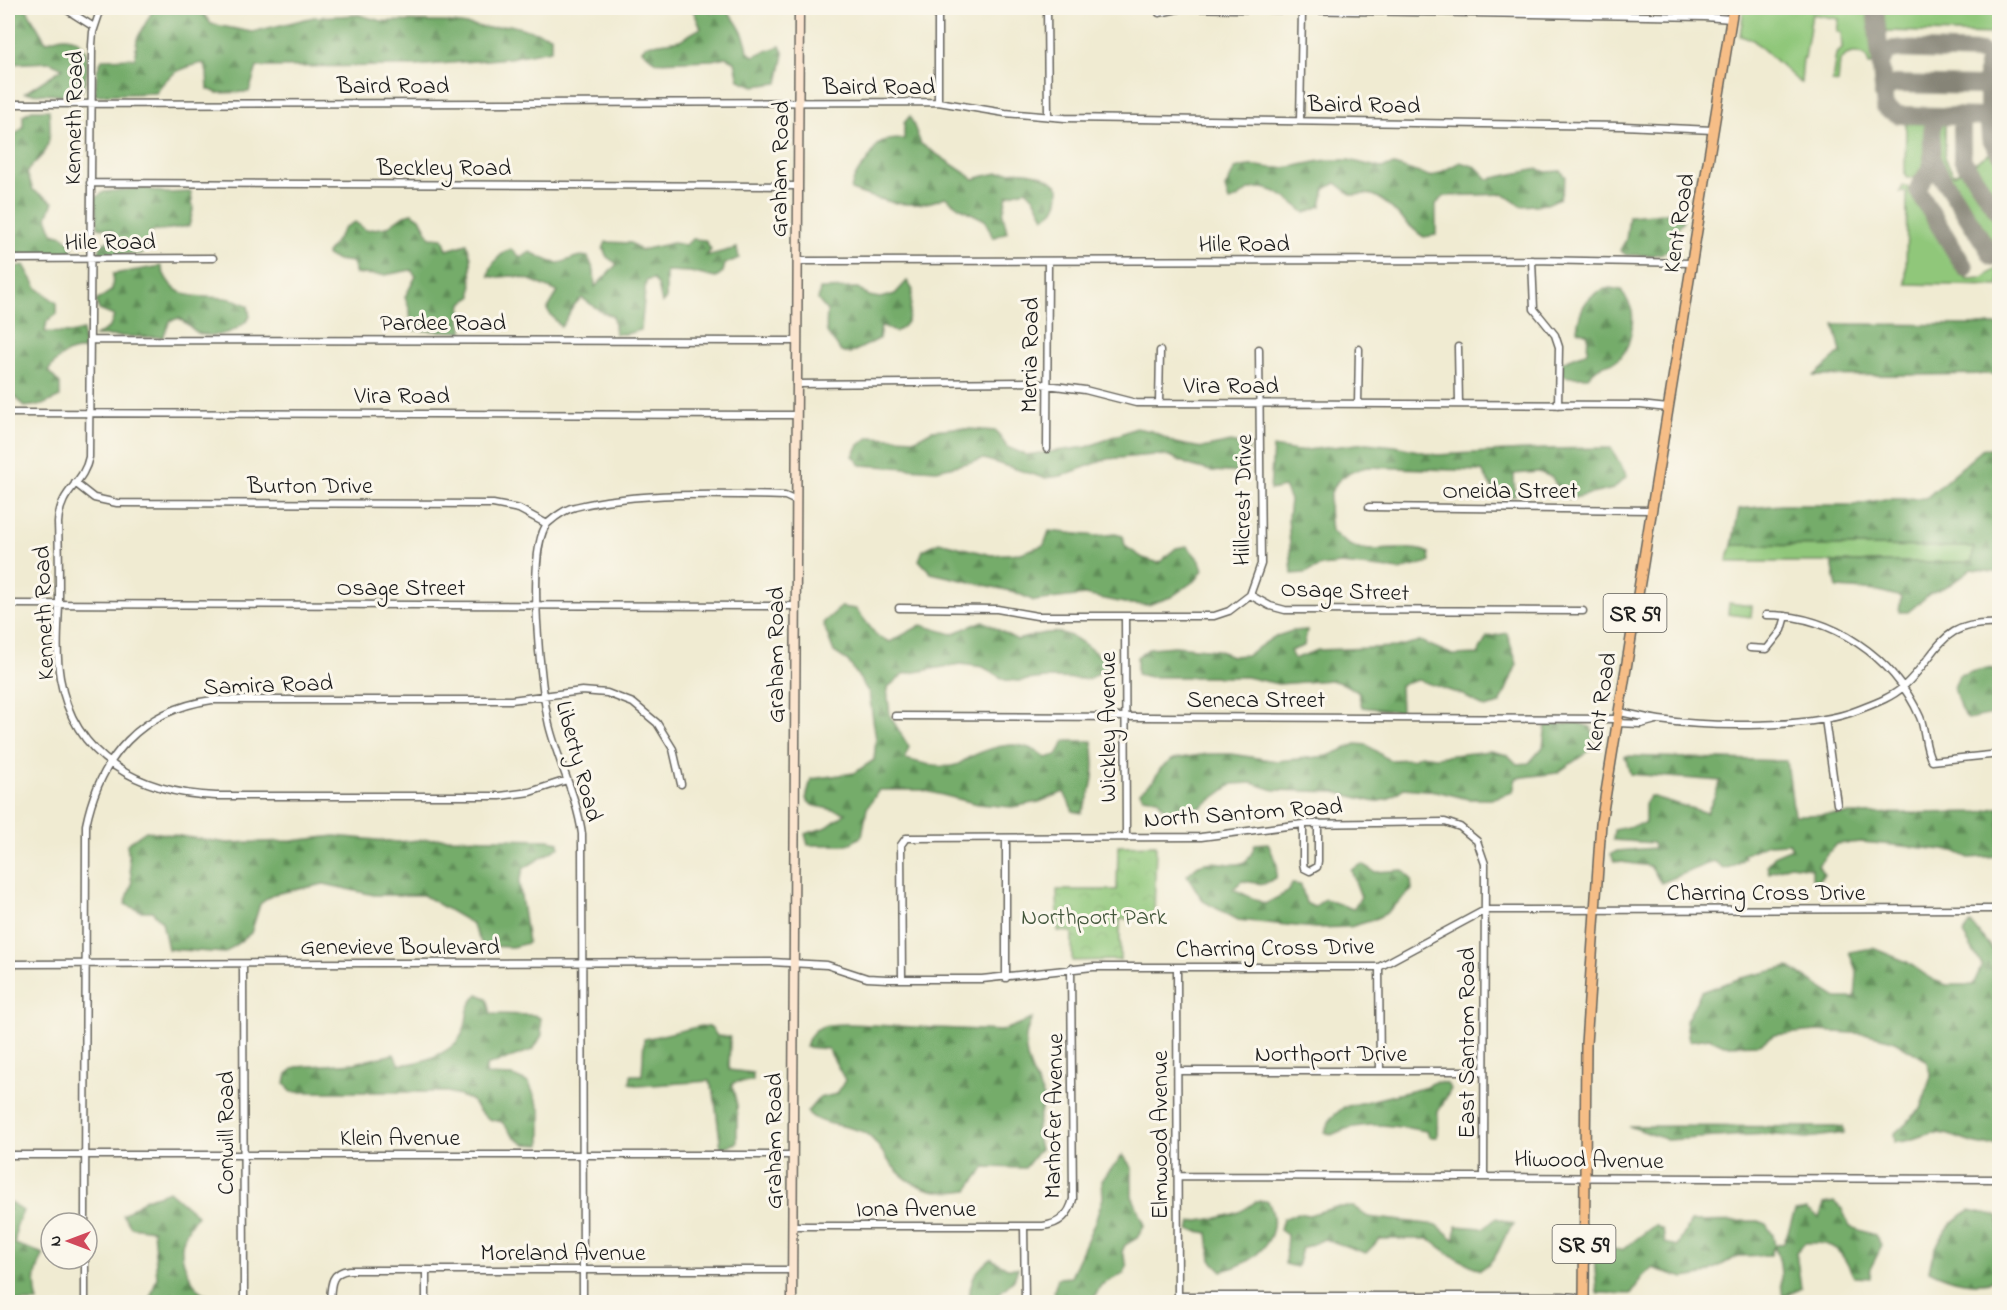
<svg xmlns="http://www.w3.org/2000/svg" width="2007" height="1310" font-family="'Indie Flower',sans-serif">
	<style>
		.green { fill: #90c77a; stroke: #56724b; stroke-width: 1.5 }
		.forest { fill: url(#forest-firs); stroke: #486443; stroke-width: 1.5 }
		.park { fill: url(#park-crowns); stroke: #56724b; stroke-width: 1.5 }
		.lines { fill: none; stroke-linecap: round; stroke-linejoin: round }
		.taxiway { stroke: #868477; stroke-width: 18 }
		.minor-casing { stroke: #66645c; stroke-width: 9 }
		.secondary-casing { stroke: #66645c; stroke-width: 11 }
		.primary-casing { stroke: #66645c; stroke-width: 12 }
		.minor { stroke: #fff; stroke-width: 6 }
		.secondary { stroke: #fbe5cf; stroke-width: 8 }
		.primary { stroke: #f6be87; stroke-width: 9 }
		.labels { text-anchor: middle; stroke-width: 6; stroke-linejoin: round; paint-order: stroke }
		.shield { fill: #fbf7ec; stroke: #5f5e5a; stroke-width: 1.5 }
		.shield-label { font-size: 22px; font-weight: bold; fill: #1c1c1c }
		.street-label { font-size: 24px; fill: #1c1c1c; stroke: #fbf7ec }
		.park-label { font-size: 24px; fill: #45583d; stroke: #fbf7ec }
	</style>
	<defs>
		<pattern id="forest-firs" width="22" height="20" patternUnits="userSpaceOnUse" patternTransform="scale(1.5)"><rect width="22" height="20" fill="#74ac6a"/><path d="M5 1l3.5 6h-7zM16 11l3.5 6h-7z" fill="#5e8b56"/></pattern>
		<pattern id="park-crowns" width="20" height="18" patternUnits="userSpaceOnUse" patternTransform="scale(1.5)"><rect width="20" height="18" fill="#90c77a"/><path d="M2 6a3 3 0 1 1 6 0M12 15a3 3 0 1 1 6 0" fill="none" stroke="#7caa69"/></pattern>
	</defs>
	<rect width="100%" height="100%" fill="#fbf7ec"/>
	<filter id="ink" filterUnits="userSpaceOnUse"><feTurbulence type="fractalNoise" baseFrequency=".0167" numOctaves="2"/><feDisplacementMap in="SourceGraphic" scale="12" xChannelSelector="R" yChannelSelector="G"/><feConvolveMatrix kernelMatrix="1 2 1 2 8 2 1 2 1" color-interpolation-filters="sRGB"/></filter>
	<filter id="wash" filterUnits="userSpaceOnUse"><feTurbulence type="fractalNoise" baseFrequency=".008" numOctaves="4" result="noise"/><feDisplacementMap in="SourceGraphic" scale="24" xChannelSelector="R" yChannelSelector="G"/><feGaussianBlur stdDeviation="1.35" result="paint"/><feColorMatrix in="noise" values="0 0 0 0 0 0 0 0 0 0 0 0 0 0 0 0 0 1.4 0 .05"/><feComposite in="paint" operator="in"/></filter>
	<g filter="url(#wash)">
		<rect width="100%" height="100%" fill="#f0ebd2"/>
		<path class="green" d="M1744 8H1869L1876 65H1869L1866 56C1857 51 1846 52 1840 61L1838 83 1832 82 1836 54 1842 49 1841 32 1837 31 1839 19 1812 14 1805 58H1803L1801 83 1799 82 1753 40 1740 36Z
			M1881 8H1999V146L1996 139 1993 68 1995 34 1886 31Z
			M1906 121 1925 122 1928 125 1925 170 1915 178 1906 177 1905 174Z
			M1940 122H1945V160L1954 175 1966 168 1999 220V260L1939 165Z
			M1995 150 1999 158V209L1971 165Z
			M1903 186H1907L1912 192 1967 279 1983 278 1999 267V286L1906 284 1907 192H1900Z
			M1732 545 1974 547 1972 562H1727Z
			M1729 603 1752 606 1751 617 1728 614Z"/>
		<path class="forest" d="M8 8H26L46 42C51 40 59 37 65 37 93 38 89 73 82 91L60 95 25 93 63 68 50 62 8 64Z
			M154 8H199L211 24 252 32 314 17 359 15 382 21 445 22 490 28 510 25 551 36V50L510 58 416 66 257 67 249 92 217 93 208 89 207 72 203 63C181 68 168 73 156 93L95 95 97 71 102 59 135 58 137 39Z
			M692 8H707L712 13 723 9C736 17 747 38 748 52L753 56 780 46 784 54 778 83 754 86 739 80 735 62 726 57 712 60 656 62 642 50 646 45 680 40 701 28Z
			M32 110H49C50 124 52 142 43 154 37 162 31 164 27 173L33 190 53 202 47 217 53 233 63 236 73 245 70 255 8 254V126L14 135 23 128V115Z
			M910 116 921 144 974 179C1001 170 1039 165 1059 188 1059 203 1057 211 1044 217L1033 196 1025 190 1007 195 1003 214 1007 232 993 238 985 220 959 207 945 197C914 212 882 201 851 190 853 178 856 174 864 165 881 144 872 139 904 139V123Z
			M1329 160H1349L1381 168 1394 165 1432 177 1460 162 1476 167 1488 179 1538 169 1546 172 1561 171 1566 177 1560 198 1547 204 1521 206 1503 194 1445 196 1436 204V235L1424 237C1408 228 1385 197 1372 195 1366 193 1358 195 1352 195L1336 183 1325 189 1321 206 1305 213C1291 201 1269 182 1249 190 1241 194 1239 200 1229 201L1225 188 1235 169C1257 162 1262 169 1282 168 1298 167 1313 161 1329 160Z
			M144 188 166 193 191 192 193 210 189 226 150 232 151 245 141 254H98L102 244 117 237 112 230 98 227 95 198 104 192Z
			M412 213 420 218 430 237 443 238 447 250 467 244 471 257 472 297 462 303 460 319 463 332 411 330 410 311 405 297 416 276 411 270 385 275 356 274 352 262 336 260 326 255 345 227 355 222 366 230 387 227 404 215Z
			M1666 213H1678L1683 220 1674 236 1672 249C1660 257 1640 255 1626 255L1620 250 1626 240 1629 216Z
			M693 239 705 240 711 250 706 256 737 248 739 258 725 264 723 272 715 278 690 272 666 271V299L662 303 658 285 653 279 646 281 641 330 626 334H615L613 316 602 312 582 298C570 306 570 316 561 327L547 310 558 292C543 286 528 277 512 276 503 276 498 279 489 276 489 265 501 253 511 249L521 258 530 252C539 255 549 264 559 263 570 261 575 254 588 257L594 271 595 287 617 264 607 257 603 249 606 242 631 243 641 250 673 243 685 245Z
			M24 265 37 288 57 303V314L47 321 45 332 71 333 83 330 84 350C67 349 58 358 48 371L60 384V397L42 405 24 407 16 397 8 395V268Z
			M161 266C177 316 218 285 248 306L250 317C239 331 217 340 198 333 192 330 186 322 179 318L170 321 163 337 95 336 110 327 114 316 99 310 96 301 112 290 113 274Z
			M907 281 913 290C908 307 915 323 895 332L881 325 879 339 851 353 841 352C827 328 825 343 827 311L818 300 820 289 858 288 869 296 880 298 895 294Z
			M1610 288 1621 290C1625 296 1630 304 1632 311 1634 324 1630 351 1618 359 1605 369 1604 359 1588 377H1566L1562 373V362L1587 352 1588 334 1577 330C1579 309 1588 292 1610 288Z
			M1834 324 1999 325V374L1814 376 1841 352Z
			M955 428 996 431 1007 447 1026 455 1087 447 1136 428 1152 431 1175 443 1202 448 1231 442 1249 447 1243 473 1211 471 1189 465 1170 456 1154 455 1107 459 1061 476 1044 478 984 459 937 470 861 465 853 456 859 445 870 437 916 439 932 430Z
			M1366 443 1395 446 1437 455 1544 449 1611 448 1627 476 1613 489 1569 499 1559 491 1552 477 1538 472 1514 474 1515 496 1503 498 1494 491 1482 471 1367 467C1327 477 1327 494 1331 531 1337 535 1343 542 1350 545 1372 557 1404 542 1429 553L1430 562 1400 570 1341 564 1321 566 1305 573 1292 574 1288 518 1290 500 1284 487 1270 490 1273 447 1298 451Z
			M1983 449H1999V573L1971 569 1951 584 1931 593 1908 612H1899L1901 597 1879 591 1837 588 1832 562H1972L1974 547 1732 545 1739 509 1781 505H1853L1885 499 1926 498Z
			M1049 531 1097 536 1115 534 1123 536 1125 546 1143 558 1159 563 1176 548 1187 546 1200 561 1203 570 1197 579 1171 597 1148 605 1129 604 1085 595 1034 601 1015 592 931 573 919 560 923 550 939 542 991 555 1021 553 1044 545Z
			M841 607 856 609 877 636 890 642 921 625 952 634 983 621 1017 640C1062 626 1070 631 1105 661V669L1089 679 1046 678 1018 681 1005 680 983 667 960 664 904 674 887 688 890 716 909 747 905 759C920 762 941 770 956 765 960 764 964 760 968 758 995 745 1021 737 1046 758L1057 755 1065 741H1092C1096 766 1094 791 1081 813L1073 811 1064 792 1039 802 1012 807 978 804 922 790H879L867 808 862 836 848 845H808L805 834 827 827 846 813 812 805 806 799 811 779 854 773 874 760 876 739 869 693 848 661 834 652 823 623Z
			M1307 630 1304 646 1290 651 1294 659 1318 650 1396 647 1420 641 1453 655 1478 654 1487 637 1507 633 1517 664 1500 704 1485 708 1463 695 1418 680 1400 685 1401 712 1362 707 1358 692 1344 684 1331 680 1278 684 1246 677H1150L1137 674V657L1150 648 1175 646 1217 650 1232 656 1247 655 1274 637 1292 631Z
			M1987 668 1999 670V713L1968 719 1961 710 1954 688 1959 675Z
			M1578 723 1591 727 1595 747 1557 773 1516 778 1513 792 1491 799H1468L1436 791 1404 788 1388 799 1375 802 1335 792 1274 790 1252 783 1233 784 1201 807 1167 814 1158 799 1143 797 1140 792 1153 781 1161 768 1173 759 1208 754H1231L1277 761 1328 756 1356 744 1367 745 1389 760 1413 759 1420 755 1435 757 1490 751 1508 755 1517 764 1529 763 1543 747 1546 725Z
			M1625 756 1787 761 1794 815 1980 812 1999 807V856L1969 858 1954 851 1862 842 1836 844 1818 865 1824 875 1818 881 1812 879V868L1790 865 1769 873 1767 866 1775 855 1792 848 1789 843 1768 844 1742 855 1745 857C1739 864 1732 867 1723 869L1714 861 1661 883 1650 866 1614 861 1611 854 1617 851 1654 848 1653 843 1613 840 1614 830 1645 823V804L1650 796 1707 813 1721 781 1630 774Z
			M146 831 227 843 292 841 335 836 398 842 440 838 548 840 559 842V847L524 868 519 882 528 943 512 947 483 946 471 923 423 895H374L324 884 274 894 260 904 251 933 225 953 168 949 162 922 152 911H140L125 904 132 884 127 844Z
			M1268 843 1277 865 1276 878 1264 884 1242 881 1233 889 1265 904 1288 892 1292 884 1301 885 1306 903 1314 907 1325 899 1353 909 1361 897 1351 870 1362 864 1375 872 1403 870 1411 879 1412 890 1385 914 1370 921 1350 927 1315 928 1238 920 1203 901 1187 875C1191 872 1195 867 1199 865 1222 854 1245 881 1255 844Z
			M1971 923 1991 948 1999 954V1143C1972 1151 1959 1133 1936 1133 1922 1133 1910 1143 1895 1142L1894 1134 1921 1109 1931 1076 1926 1060 1893 1040 1868 1034 1817 1031 1774 1035 1760 1044 1724 1045 1709 1038 1689 1041 1686 1021 1701 992 1741 978 1789 967 1837 998H1855L1857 973 1849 952 1873 948 1907 962 1933 980 1947 985H1973L1982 965 1963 934Z
			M478 994 487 998 491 1014 534 1015 540 1018 542 1035 533 1050 486 1066V1075L513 1076 529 1083 541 1112V1145L524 1144 513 1136 502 1122 489 1119 480 1112 471 1100 448 1092H291L285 1083 287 1074 296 1067 355 1063 394 1054 399 1064C419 1065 454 1053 463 1032 471 1014 461 1014 478 994Z
			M1032 1019C1017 1046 1031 1072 1044 1097L1036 1132 1040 1149 1025 1168 985 1167 968 1190C935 1196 907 1187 887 1159 881 1150 873 1137 863 1132 844 1123 821 1127 807 1112L819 1098 837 1094 845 1080 828 1049 806 1047C811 1023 829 1024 850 1024L1002 1031Z
			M701 1026 711 1027 717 1036 730 1037 729 1070 753 1073V1081L735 1082 732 1085 737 1105V1143L721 1148 714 1093 709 1081 638 1086 630 1083 631 1075H642L644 1039Z
			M1435 1082 1446 1083 1451 1089 1438 1112 1437 1137H1429L1427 1131C1393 1126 1363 1119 1331 1135L1325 1132 1331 1118 1344 1107 1423 1088Z
			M1629 1126 1843 1127 1844 1133 1807 1138 1767 1134 1667 1140Z
			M1123 1155 1132 1168V1196L1145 1225 1137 1238 1125 1245 1122 1252 1127 1266 1124 1273 1101 1285 1092 1302H1059L1054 1291 1058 1278 1071 1277 1096 1219 1103 1198 1102 1180Z
			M169 1191 197 1215C182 1235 176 1251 189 1274 192 1279 194 1286 199 1290 209 1298 222 1300 234 1302H149L157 1277 153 1230 131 1227 123 1215 146 1199Z
			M8 1201 23 1211 16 1227 15 1244 44 1254C35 1271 33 1284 38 1302H8Z
			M1256 1201H1268C1286 1237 1255 1263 1222 1271L1211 1260 1208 1233 1189 1230 1191 1222C1215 1218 1237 1218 1256 1201Z
			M1834 1202 1842 1209 1850 1227 1875 1235 1882 1246 1871 1267 1870 1278 1854 1277C1841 1251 1836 1241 1805 1243L1796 1252 1801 1287 1783 1297C1779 1280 1784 1262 1774 1247L1771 1255 1738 1256 1703 1275 1684 1278 1652 1268 1643 1276 1631 1294 1597 1293 1594 1257 1600 1248 1622 1250 1655 1225 1663 1230 1665 1243 1677 1246 1691 1222 1758 1221 1766 1224 1773 1235 1775 1246 1784 1243 1795 1211 1807 1209 1819 1218 1824 1204Z
			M1336 1207H1354L1368 1217 1437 1225 1455 1240 1456 1226 1483 1228 1497 1218 1514 1224C1498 1241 1503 1256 1480 1270L1451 1255 1429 1239H1380L1366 1253 1325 1239 1302 1248 1297 1267 1285 1264 1287 1235 1280 1230 1283 1219 1298 1213 1309 1215Z
			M1970 1210 1999 1216V1279C1977 1288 1950 1281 1929 1270 1934 1244 1947 1223 1970 1210Z
			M991 1259 1007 1268H1018L1014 1280 994 1298 996 1302H969C970 1280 973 1272 991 1259Z"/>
		<path class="park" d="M1156 845 1154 919H1120V960L1072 961V932L1058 931 1057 890H1117L1118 846Z"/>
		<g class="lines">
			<path class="taxiway" d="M1875 8 1885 108 1899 115 1985 117 1989 124 1990 138 2000 153
				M1882 61 1886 54 1894 49 1982 52 1987 58V79L1981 86
				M1883 95 1887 88 1895 84 1981 86 1988 91V110L1982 117
				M1939 116C1928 122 1933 150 1932 162 1931 176 1919 179 1918 191L1965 268
				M1957 116 1962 122V159L2000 215
				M1932 158 1936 168 1993 257"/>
		</g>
	</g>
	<g filter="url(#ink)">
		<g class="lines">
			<defs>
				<path id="minor" d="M64 8 94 27
					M101 8 93 32 92 45 89 457C83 486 60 488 58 523 59 550 59 578 59 605 58 629 56 654 60 678 74 759 141 793 216 796H500L530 792 567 780
					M938 8V102
					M1047 8 1048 116
					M1159 13 1183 8 1705 17 1731 19
					M8 104 938 102 1005 113 1065 118 1623 126 1713 130
					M1300 121 1302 11
					M90 183 798 186
					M8 259 213 258
					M1532 260 1534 309 1555 335 1559 347 1558 405
					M797 261 1532 260 1691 263
					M90 340 796 341
					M1458 347 1459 404
					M796 384 1025 382 1085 390 1136 403 1640 405 1668 408
					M1159 403 1160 351
					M1358 404 1359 349
					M8 413 796 415
					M1047 449 1048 261
					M75 483 94 498 117 503 493 504 519 509 547 524
					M1369 507 1651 510
					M1250 595 1270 606 1285 610 1583 611
					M8 604 795 606
					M899 608 997 609 1037 616H1214L1229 611 1250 595 1261 564 1259 349
					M1766 615C1832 615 1893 656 1920 717 1926 731 1924 748 1932 761L2000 754
					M1125 617 1126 838
					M1750 648 1767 649 1782 630 1786 616
					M1619 712C1632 714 1645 718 1659 720 1709 727 1812 729 1858 710 1873 704 1891 698 1903 687 1941 652 1938 620 2000 624
					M895 716 1618 719
					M1825 719 1837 804
					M1617 723 1641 724 1656 720
					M1303 824V863L1304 868 1310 871 1317 867 1318 861V823
					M1006 839V978
					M8 964 771 962 827 965 867 978 887 979H982L1093 967H1379L1485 910 2000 909
					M243 964 244 1302
					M1379 967 1380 1071
					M1177 968 1178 1302
					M902 979 901 845 906 838 1201 837 1303 824 1445 822 1460 827 1477 841 1485 864 1484 1175
					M1178 1071H1484
					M8 1155H793
					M1178 1176 2000 1179
					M85 1223 86 825C100 757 141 710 212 700H511L582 691 607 693 633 703 657 723 673 749 681 784
					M792 1226H1043C1059 1224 1069 1216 1073 1199L1071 968
					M1024 1226 1025 1302
					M85 1259V1302
					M1178 1296H1562L1574 1297 1587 1302
					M330 1302C331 1286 330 1272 349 1270H792
					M426 1302V1270
					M583 1302 582 834C577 796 558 762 549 725 541 690 525 547 548 523 556 516 565 509 575 507 633 492 724 494 785 496L796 501"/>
				<path id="secondary" d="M792 1302 799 8"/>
				<path id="primary" d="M1584 1302 1586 1044 1601 823 1733 8"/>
			</defs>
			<use href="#minor" class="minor-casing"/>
			<use href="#secondary" class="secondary-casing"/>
			<use href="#primary" class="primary-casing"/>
			<use href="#minor" class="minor"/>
			<use href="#secondary" class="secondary"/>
			<use href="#primary" class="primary"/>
		</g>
	</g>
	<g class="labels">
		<g class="shield">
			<rect x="1603.5" y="594" width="63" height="38" rx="4.5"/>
			<rect x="1552.5" y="1225" width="63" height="38" rx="4.5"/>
		</g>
		<g class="shield-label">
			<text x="1635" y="621">SR 59</text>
			<text x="1584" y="1252">SR 59</text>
		</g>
		<g class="street-label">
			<text x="393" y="93">Baird Road</text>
			<text x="879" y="94">Baird Road</text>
			<text transform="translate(1364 104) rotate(1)" y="8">Baird Road</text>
			<text transform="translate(73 118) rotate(-89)" y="8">Kenneth Road</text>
			<text x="444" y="175">Beckley Road</text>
			<text transform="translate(779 169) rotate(-89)" y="8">Graham Road</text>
			<text transform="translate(1678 223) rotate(-81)" y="8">Kent Road</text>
			<text x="110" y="249">Hile Road</text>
			<text x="1244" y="251">Hile Road</text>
			<text x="443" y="330">Pardee Road</text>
			<text transform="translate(1029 355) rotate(-89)" y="8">Merria Road</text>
			<text x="1231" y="393">Vira Road</text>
			<text x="402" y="403">Vira Road</text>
			<text x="310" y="493">Burton Drive</text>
			<text x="1510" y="498">Oneida Street</text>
			<text transform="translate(1242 500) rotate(-89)" y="8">Hillcrest Drive</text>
			<text x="401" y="595">Osage Street</text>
			<text transform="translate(1345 590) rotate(2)" y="8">Osage Street</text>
			<text transform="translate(43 613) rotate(-92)" y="8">Kenneth Road</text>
			<text transform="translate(775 655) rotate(-90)" y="8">Graham Road</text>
			<text transform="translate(268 684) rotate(-2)" y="8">Samira Road</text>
			<text x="1256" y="707">Seneca Street</text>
			<text transform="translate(1600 702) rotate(-81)" y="8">Kent Road</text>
			<text transform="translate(1107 727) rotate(-90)" y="8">Wickley Avenue</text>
			<text transform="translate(580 761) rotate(75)" y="8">Liberty Road</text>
			<text transform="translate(1243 812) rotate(-4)" y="8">North Santom Road</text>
			<text x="1766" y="900">Charring Cross Drive</text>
			<text x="400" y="954">Genevieve Boulevard</text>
			<text transform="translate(1275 947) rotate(-1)" y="8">Charring Cross Drive</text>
			<text transform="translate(1466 1043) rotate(-90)" y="8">East Santom Road</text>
			<text x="1331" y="1061">Northport Drive</text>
			<text transform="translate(1053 1116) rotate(-89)" y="8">Marhofer Avenue</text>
			<text transform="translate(225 1133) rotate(-90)" y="8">Conwill Road</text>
			<text transform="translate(1159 1135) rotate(-90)" y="8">Elmwood Avenue</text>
			<text x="400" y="1145">Klein Avenue</text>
			<text transform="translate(773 1141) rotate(-90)" y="8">Graham Road</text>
			<text transform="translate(1589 1159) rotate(1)" y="8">Hiwood Avenue</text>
			<text x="916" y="1216">Iona Avenue</text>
			<text x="563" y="1260">Moreland Avenue</text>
		</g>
		<g class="park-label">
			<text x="1094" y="924">Northport Park</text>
		</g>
	</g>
	<rect width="2007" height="1310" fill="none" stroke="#fbf7ec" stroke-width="30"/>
	<g transform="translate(69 1241) rotate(270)"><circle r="28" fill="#fbf7ec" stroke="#a29f99" stroke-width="1.5"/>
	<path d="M0-4.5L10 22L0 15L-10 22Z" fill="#d1495b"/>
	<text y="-9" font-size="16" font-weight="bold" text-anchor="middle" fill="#1c1c1c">N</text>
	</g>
</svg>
